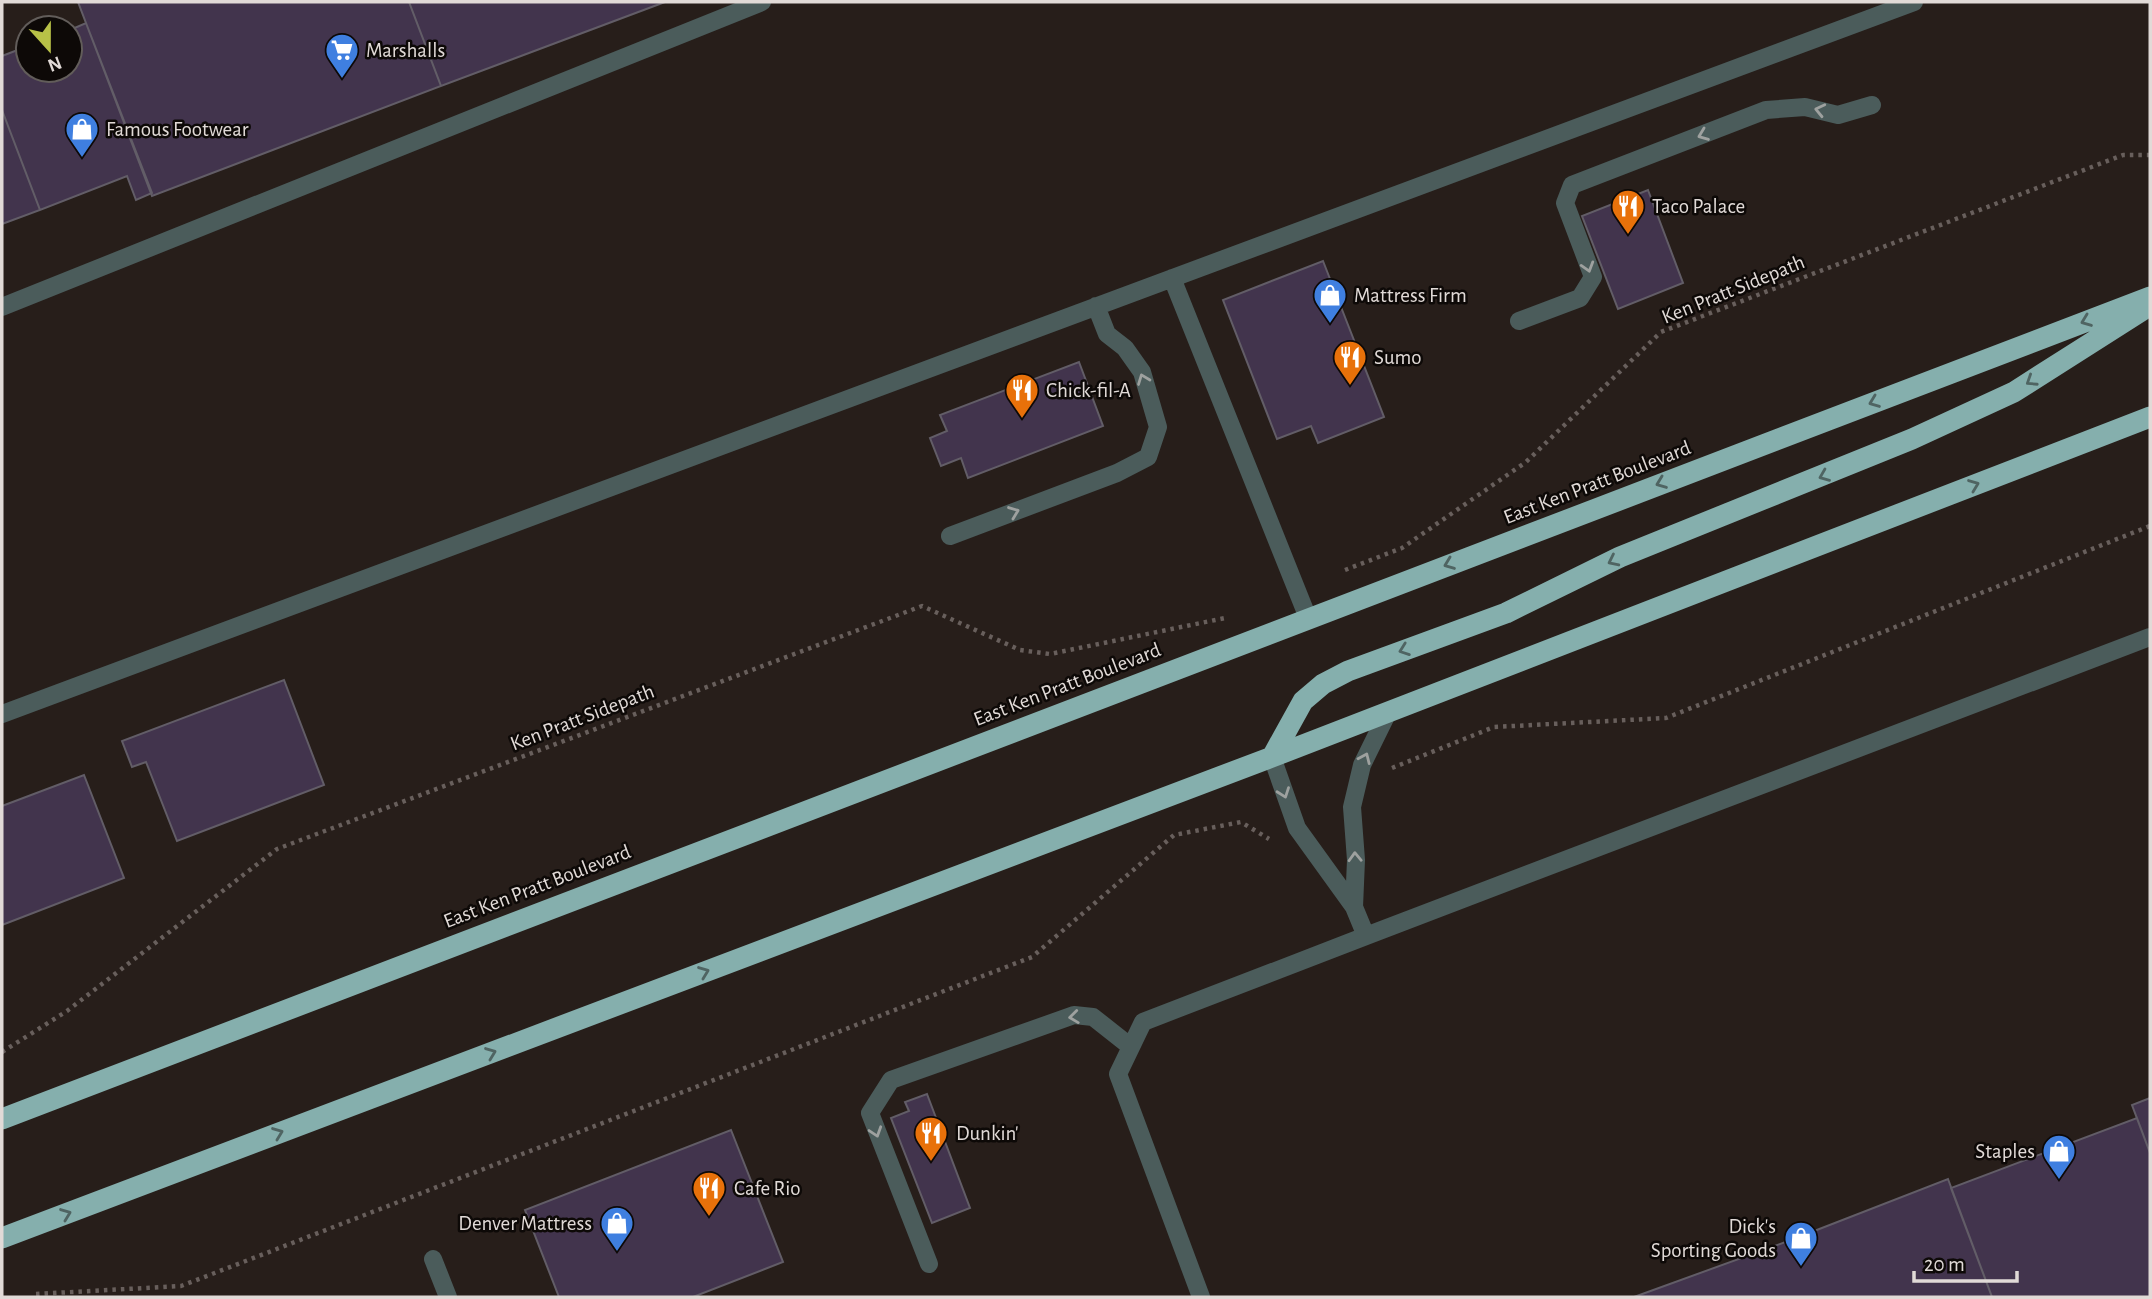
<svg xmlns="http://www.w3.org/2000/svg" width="2152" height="1299" font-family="'Alegreya Sans',sans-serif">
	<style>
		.building { fill: #42344d; stroke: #625d67; stroke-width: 2 }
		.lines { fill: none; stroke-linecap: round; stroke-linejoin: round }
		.path { stroke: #685f5c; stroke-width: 4.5; stroke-dasharray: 3.5 5; stroke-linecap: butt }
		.lane { stroke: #4b5c5b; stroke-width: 18 }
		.highway { stroke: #85afad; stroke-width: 21 }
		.oneway { stroke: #9ea19f }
		.oneway2 { stroke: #4f6462 }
		.labels { text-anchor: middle; stroke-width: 5; stroke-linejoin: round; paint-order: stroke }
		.poi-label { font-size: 21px; fill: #e1dad7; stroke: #0d0907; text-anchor: start }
		.street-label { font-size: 21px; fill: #e1dad7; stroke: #0d0907 }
	</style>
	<rect width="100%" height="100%" fill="#271e1a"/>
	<path class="building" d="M78 2H409L441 86 152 196Z
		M409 2H665L441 86Z
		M86 23 152 193 136 200 127 176 40 210 2 110V56L28 46V70H70V30Z
		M2 110 40 210 2 224Z
		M1648 190 1683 283 1618 309 1582 216Z
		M1323 261 1384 417 1318 443 1311 426 1277 439 1223 300Z
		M1079 362 1103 426 968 478 961 458 941 466 930 438 947 431 940 415Z
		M284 680 324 785 177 841 146 762 132 767 122 741Z
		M84 775 124 878 2 925V806Z
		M927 1094 970 1208 932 1223 891 1118 909 1111 905 1102Z
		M2150 1098V1153L2132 1105Z
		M2137 1118 2150 1153V1297H1992L1951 1188Z
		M731 1130 783 1262 693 1297H559L525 1210Z
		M1948 1179 1992 1297H1634L1791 1240Z"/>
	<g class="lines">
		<path class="path" d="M1345 570 1402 548 1526 462 1661 332 2123 155H2150
			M1392 768 1494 727 1666 718 2150 526
			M2 1052 67 1011 277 849 922 606 1020 650 1050 654 1225 618
			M36 1294 181 1286 1032 957 1174 835 1241 822 1269 839"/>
		<path class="lane" d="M1172 278 1308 618
			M2 307 762 2
			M1519 321 1580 298 1593 277 1565 203 1572 185 1766 110 1805 107 1838 115 1872 105
			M950 536 1117 473 1148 457 1158 427 1142 372 1125 348 1107 334 1096 306
			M2 714 1914 2
			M1354 907 1356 860 1352 807 1362 765 1388 712
			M1366 936 2150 637
			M433 1259 448 1297
			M929 1264 870 1113 891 1080 1074 1015 1093 1017 1131 1047
			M1201 1297 1118 1074 1143 1022 1366 936 1354 907 1297 828 1272 757"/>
		<path class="highway" d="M1272 757 1303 701 1323 684 1348 671 1506 613 1620 557 1912 439 2014 392 2143 310
			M2 1119 2150 297
			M2 1238 1272 757 2150 417"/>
	</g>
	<defs><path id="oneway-chevron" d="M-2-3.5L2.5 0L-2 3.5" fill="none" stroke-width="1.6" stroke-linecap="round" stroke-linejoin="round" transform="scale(1.75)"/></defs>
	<g class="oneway">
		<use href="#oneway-chevron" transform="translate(1820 110) rotate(-167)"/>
		<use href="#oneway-chevron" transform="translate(1703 135) rotate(159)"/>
		<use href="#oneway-chevron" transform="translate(1588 267) rotate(73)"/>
		<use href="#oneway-chevron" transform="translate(1143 379) rotate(-111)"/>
		<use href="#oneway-chevron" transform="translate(1014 512) rotate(-21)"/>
		<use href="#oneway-chevron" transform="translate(1365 758) rotate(-66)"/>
		<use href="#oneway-chevron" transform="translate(1284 793) rotate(70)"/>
		<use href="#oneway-chevron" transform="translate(1355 857) rotate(-92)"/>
		<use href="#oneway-chevron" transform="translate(1074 1017) rotate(173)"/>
		<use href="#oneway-chevron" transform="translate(876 1132) rotate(72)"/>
	</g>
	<g class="oneway2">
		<use href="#oneway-chevron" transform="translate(2086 321) rotate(159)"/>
		<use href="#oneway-chevron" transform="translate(2031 381) rotate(147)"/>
		<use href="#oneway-chevron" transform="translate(1874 402) rotate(159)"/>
		<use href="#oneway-chevron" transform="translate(1824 476) rotate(158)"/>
		<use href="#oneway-chevron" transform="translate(1661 483) rotate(159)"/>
		<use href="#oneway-chevron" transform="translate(1974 485) rotate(-21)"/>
		<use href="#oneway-chevron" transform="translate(1613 561) rotate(154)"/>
		<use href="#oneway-chevron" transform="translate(1449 564) rotate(159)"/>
		<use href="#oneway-chevron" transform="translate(1404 650) rotate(160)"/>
		<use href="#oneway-chevron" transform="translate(704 972) rotate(-21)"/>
		<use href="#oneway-chevron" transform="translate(491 1053) rotate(-21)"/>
		<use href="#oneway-chevron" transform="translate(278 1133) rotate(-21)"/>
		<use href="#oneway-chevron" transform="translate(66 1214) rotate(-21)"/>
	</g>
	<defs>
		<symbol id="supermarket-pin" viewBox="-11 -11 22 30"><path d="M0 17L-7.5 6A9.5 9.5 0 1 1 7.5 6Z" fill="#3f7fe0" stroke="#0d0907"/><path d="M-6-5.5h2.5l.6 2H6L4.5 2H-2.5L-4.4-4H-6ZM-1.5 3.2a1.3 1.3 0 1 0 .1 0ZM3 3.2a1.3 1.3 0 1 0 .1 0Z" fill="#fff"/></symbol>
		<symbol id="shop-pin" viewBox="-11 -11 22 30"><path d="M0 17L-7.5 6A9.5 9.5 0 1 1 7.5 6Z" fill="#3f7fe0" stroke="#0d0907"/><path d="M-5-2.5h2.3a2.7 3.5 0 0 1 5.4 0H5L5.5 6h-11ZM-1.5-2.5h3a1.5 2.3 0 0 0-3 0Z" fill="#fff"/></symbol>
		<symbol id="restaurant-pin" viewBox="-11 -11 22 30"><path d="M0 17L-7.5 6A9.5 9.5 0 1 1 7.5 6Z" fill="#e8710a" stroke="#0d0907"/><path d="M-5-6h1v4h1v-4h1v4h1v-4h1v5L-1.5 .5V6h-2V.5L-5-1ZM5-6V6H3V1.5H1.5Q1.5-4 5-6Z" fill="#fff"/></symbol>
	</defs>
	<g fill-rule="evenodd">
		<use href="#supermarket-pin" x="323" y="31" width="38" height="52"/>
		<use href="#shop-pin" x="63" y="110" width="38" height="52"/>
		<use href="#restaurant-pin" x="1609" y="187" width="38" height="52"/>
		<use href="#shop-pin" x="1311" y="276" width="38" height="52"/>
		<use href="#restaurant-pin" x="1331" y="338" width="38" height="52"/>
		<use href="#restaurant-pin" x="1003" y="371" width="38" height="52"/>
		<use href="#restaurant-pin" x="912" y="1114" width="38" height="52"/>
		<use href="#shop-pin" x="2040" y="1132" width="38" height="52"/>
		<use href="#restaurant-pin" x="690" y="1169" width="38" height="52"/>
		<use href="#shop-pin" x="598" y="1204" width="38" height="52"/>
		<use href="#shop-pin" x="1782" y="1219" width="38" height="52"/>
	</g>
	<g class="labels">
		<g class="poi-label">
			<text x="366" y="57">Marshalls</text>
			<text x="106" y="136">Famous Footwear</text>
			<text x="1652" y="213">Taco Palace</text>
			<text x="1354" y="302">Mattress Firm</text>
			<text x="1374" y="364">Sumo</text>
			<text x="1046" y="397">Chick-fil-A</text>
			<text x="956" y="1140">Dunkin'</text>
			<text x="2035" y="1158" text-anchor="end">Staples</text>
			<text x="734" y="1195">Cafe Rio</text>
			<text x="592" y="1230" text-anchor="end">Denver Mattress</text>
			<text x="1776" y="1233" text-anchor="end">Dick's<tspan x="1776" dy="24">Sporting Goods</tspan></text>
		</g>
		<g class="street-label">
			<text transform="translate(1733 289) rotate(-22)" y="7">Ken Pratt Sidepath</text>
			<text transform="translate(1597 482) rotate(-21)" y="7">East Ken Pratt Boulevard</text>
			<text transform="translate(1067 684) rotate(-21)" y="7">East Ken Pratt Boulevard</text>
			<text transform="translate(582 717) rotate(-21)" y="7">Ken Pratt Sidepath</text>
			<text transform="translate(537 886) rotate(-21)" y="7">East Ken Pratt Boulevard</text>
		</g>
	</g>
	<rect width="2152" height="1299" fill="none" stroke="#e1dad7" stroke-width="7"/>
	<g transform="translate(49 49) rotate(159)"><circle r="33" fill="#0d0907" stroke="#625d5a" stroke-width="2"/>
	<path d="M0-5L12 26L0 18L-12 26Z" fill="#b8c147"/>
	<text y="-10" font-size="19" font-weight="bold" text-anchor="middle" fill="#e1dad7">N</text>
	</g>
	<path d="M1914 1271v10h103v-10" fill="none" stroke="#e1dad7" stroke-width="3.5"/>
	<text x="1924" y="1271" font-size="21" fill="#e1dad7" stroke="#0d0907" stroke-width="5" paint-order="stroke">20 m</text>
</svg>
